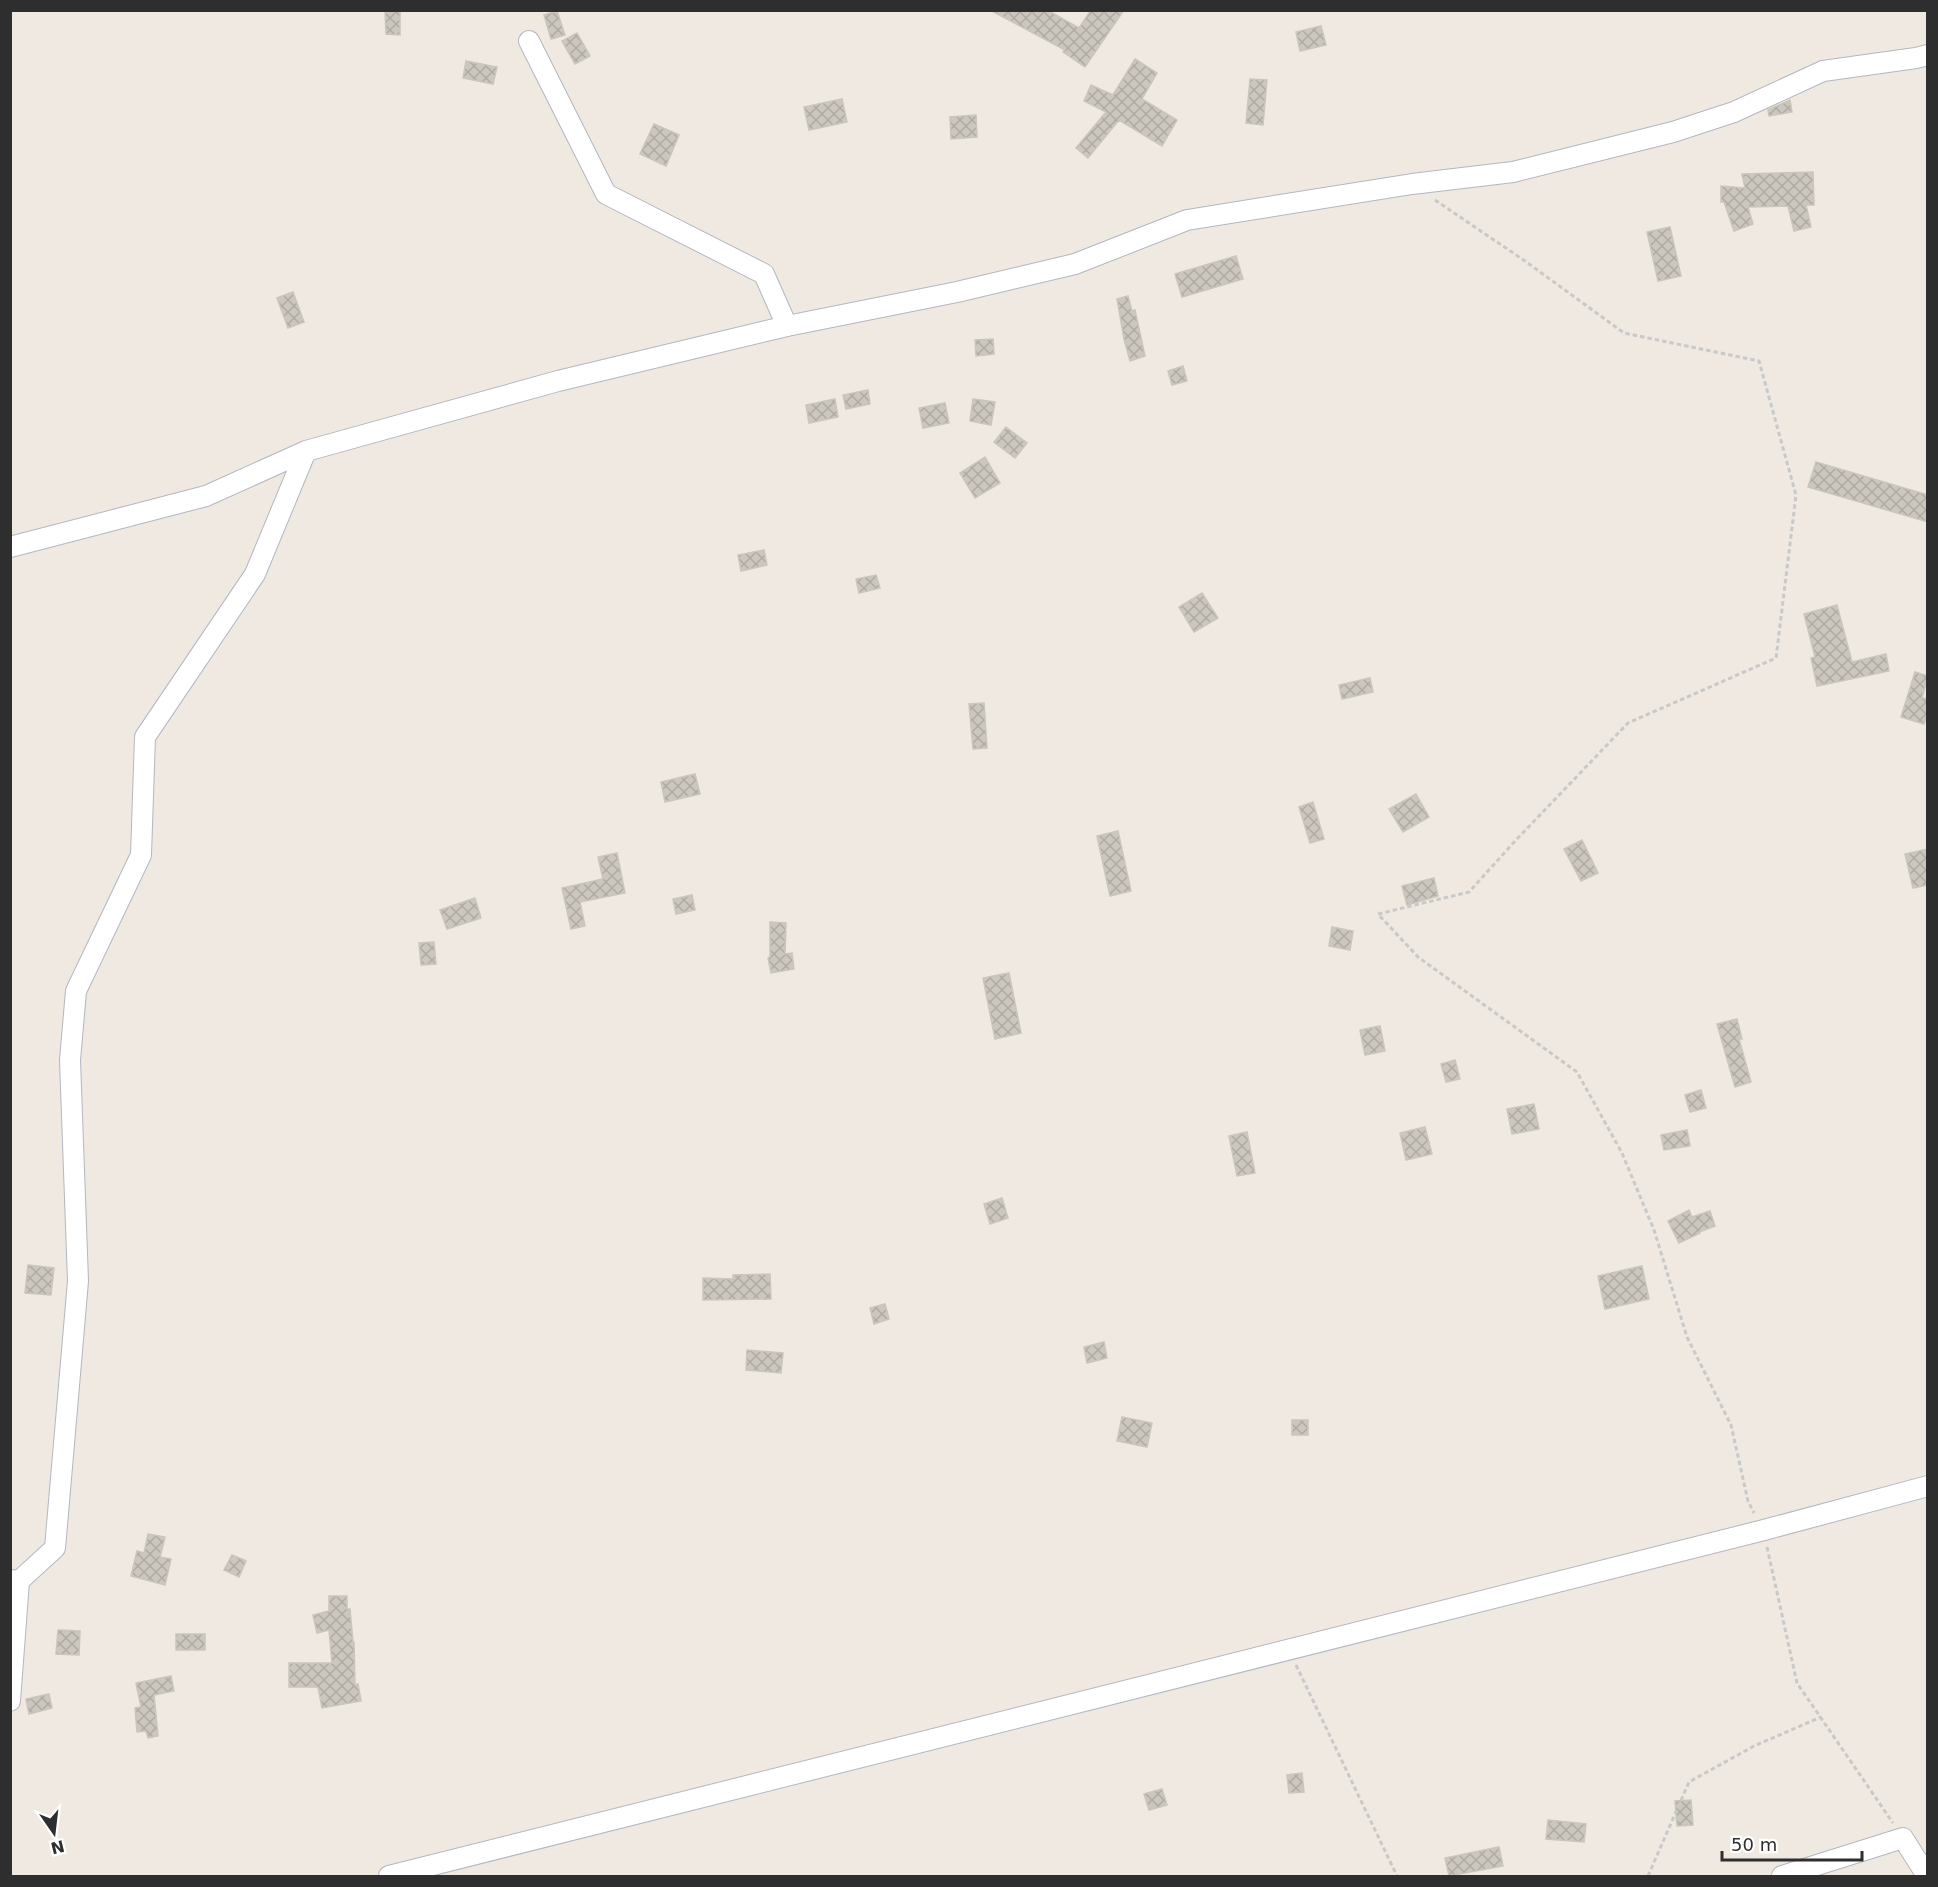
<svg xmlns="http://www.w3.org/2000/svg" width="1938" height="1887" font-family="'DejaVu Sans',sans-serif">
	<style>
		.building { fill: url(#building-cross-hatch); stroke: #cbc5ba; stroke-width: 1.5 }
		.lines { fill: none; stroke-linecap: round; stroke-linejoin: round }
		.street-casing { stroke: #b4b7c1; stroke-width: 22 }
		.path { stroke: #c9c9c9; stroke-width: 3; stroke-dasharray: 4.5 3; stroke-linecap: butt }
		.street { stroke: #fff; stroke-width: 20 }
	</style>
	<defs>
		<pattern id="building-cross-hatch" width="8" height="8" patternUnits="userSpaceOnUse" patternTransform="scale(1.5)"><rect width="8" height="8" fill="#cbc7bf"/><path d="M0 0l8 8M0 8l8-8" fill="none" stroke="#afaba4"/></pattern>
	</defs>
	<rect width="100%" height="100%" fill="#efe9e1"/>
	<path class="building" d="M385 10H400V35L386 34Z
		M990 10H1047L1079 28 1091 10H1124L1085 67 1063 52 1065 50Z
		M557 11 565 35 551 39 544 15Z
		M1321 26 1326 45 1300 51 1296 32Z
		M577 33 590 56 575 64 562 41Z
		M1135 59 1157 73 1142 99 1177 120 1162 146 1119 120 1088 158 1076 148 1106 112 1084 101 1091 85 1113 95Z
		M466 61 497 67 493 84 463 78Z
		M1250 79 1267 80 1263 125 1246 123Z
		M842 99 847 122 809 130 804 107Z
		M1790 100 1792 112 1769 116 1768 110Z
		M976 115 977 137 951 139 950 117Z
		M654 124 679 135 666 166 640 154Z
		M1813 172 1814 205H1806L1811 227 1794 231 1788 206 1748 207 1753 224 1734 231 1724 202H1721V186L1745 188 1742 174Z
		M1670 227 1681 276 1658 281 1647 232Z
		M1236 256 1243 279 1182 297 1175 274Z
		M293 292 304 322 288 328 277 298Z
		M1128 296 1132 311 1135 310 1145 356 1130 361 1124 339 1117 299Z
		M993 339 994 354 976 356 975 340Z
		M1183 366 1187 381 1172 385 1168 371Z
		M868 390 870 404 846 409 843 395Z
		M835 399 838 417 809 423 806 405Z
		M973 399 995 402 991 425 970 421Z
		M945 403 949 423 923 428 919 408Z
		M1006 427 1027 443 1015 458 994 442Z
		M985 457 1000 483 975 498 960 473Z
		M1816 462 1928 495V522L1808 487Z
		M764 550 767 565 741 571 738 555Z
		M876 575 880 588 859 593 856 579Z
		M1202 593 1218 618 1194 632 1179 607Z
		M1837 605 1852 662 1886 654 1889 671 1817 686 1811 658 1815 657 1804 614Z
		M1915 672 1928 676 1922 698 1928 699V711L1924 724 1901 717Z
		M1370 678 1373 692 1342 699 1339 685Z
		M984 703 987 748 973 749 969 704Z
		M695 774 700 794 665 802 661 782Z
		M1416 794 1429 817 1403 832 1389 809Z
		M1313 802 1324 839 1310 843 1299 807Z
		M1118 831 1131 891 1110 896 1097 836Z
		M1582 840 1598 873 1581 881 1564 849Z
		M1928 849V885L1913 888 1905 854Z
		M617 853 625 893 580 902 585 926 571 929 562 888 603 879 598 857Z
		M1434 878 1438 896 1407 905 1402 886Z
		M692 895 695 910 676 914 673 899Z
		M475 898 481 918 447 929 440 910Z
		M770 922 786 923 785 954 792 953 794 969 771 973 768 958 770 957Z
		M1332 927 1353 931 1350 950 1329 946Z
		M434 942 436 964 421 965 419 943Z
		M1009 973 1021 1033 995 1039 983 978Z
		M1737 1019 1742 1039H1739L1751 1082 1735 1087 1717 1024Z
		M1380 1026 1385 1051 1365 1055 1360 1030Z
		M1455 1060 1460 1079 1446 1082 1441 1064Z
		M1701 1090 1706 1108 1690 1112 1685 1095Z
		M1534 1104 1539 1129 1512 1134 1507 1109Z
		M1425 1127 1432 1154 1406 1160 1400 1133Z
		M1687 1130 1690 1146 1664 1150 1661 1135Z
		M1247 1132 1255 1173 1237 1176 1229 1136Z
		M1002 1198 1008 1218 990 1224 984 1204Z
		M1689 1210 1692 1217 1710 1211 1715 1226 1699 1232 1700 1233 1679 1243 1668 1221Z
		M28 1265 54 1268 51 1295 25 1293Z
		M1642 1266 1649 1299 1605 1309 1598 1276Z
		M770 1274 771 1299 703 1300V1278L733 1279V1275Z
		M885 1304 889 1319 874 1324 870 1308Z
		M1104 1342 1107 1358 1087 1363 1084 1347Z
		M747 1350 783 1353 781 1373 746 1370Z
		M1122 1417 1152 1423 1147 1447 1117 1441Z
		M1292 1420H1308V1435H1292Z
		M148 1534 165 1537 160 1557 171 1559 165 1585 131 1576 137 1551 144 1553Z
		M232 1555 246 1561 239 1577 224 1570Z
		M329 1596H347V1609H350L353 1642H354L355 1685 358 1684 361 1701 322 1708 318 1687H289V1663H332L329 1630 317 1633 313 1615 329 1611Z
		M58 1630 80 1631 79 1655 56 1654Z
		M176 1634H205V1650H176Z
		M171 1676 174 1691 154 1695 158 1736 148 1738 146 1731 137 1732 135 1708 141 1707 136 1683Z
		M49 1694 52 1708 29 1714 26 1699Z
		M1302 1773 1304 1792 1289 1793 1287 1775Z
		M1162 1789 1167 1805 1149 1810 1144 1794Z
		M1691 1800 1693 1825 1677 1826 1675 1801Z
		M1548 1820 1586 1824 1584 1842 1546 1839Z
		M1499 1847 1503 1866 1449 1876 1445 1858Z"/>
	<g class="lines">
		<defs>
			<path id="street" d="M529 41 606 194 764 274 787 326
				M10 547 206 496 306 451 558 381 787 326 957 292 1075 264 1187 220 1412 184 1513 172 1673 132 1734 112 1823 71 1916 58 1928 55
				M10 1580 19 1581 55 1548 78 1281 70 1060 76 991 141 855 145 737 255 574 306 451
				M10 1701 19 1581
				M389 1876 1764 1530 1928 1486
				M1782 1876 1903 1838 1927 1876"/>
		</defs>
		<use href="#street" class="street-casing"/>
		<path class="path" d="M1435 200 1525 261 1624 333 1759 361 1796 495 1776 658 1628 723 1516 840 1469 892 1378 914 1418 957 1577 1072 1622 1153 1654 1230 1687 1337 1731 1425 1748 1501 1754 1513
			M1767 1547 1797 1683 1893 1823
			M1296 1665 1397 1876
			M1648 1876 1689 1782 1754 1746 1821 1717"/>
		<use href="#street" class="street"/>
	</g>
	<rect width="1938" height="1887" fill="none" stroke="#2e2e2e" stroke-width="24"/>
	<g transform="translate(54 1833) rotate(166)" stroke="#ffffff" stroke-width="4.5" paint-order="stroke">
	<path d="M0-4.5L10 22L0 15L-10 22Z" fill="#2e2e2e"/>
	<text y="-9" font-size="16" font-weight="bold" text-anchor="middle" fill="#2e2e2e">N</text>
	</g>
	<path d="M1722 1851v9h140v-9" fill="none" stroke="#2e2e2e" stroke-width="3"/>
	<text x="1731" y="1851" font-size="18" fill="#2e2e2e" stroke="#ffffff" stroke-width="4.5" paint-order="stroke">50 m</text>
</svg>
